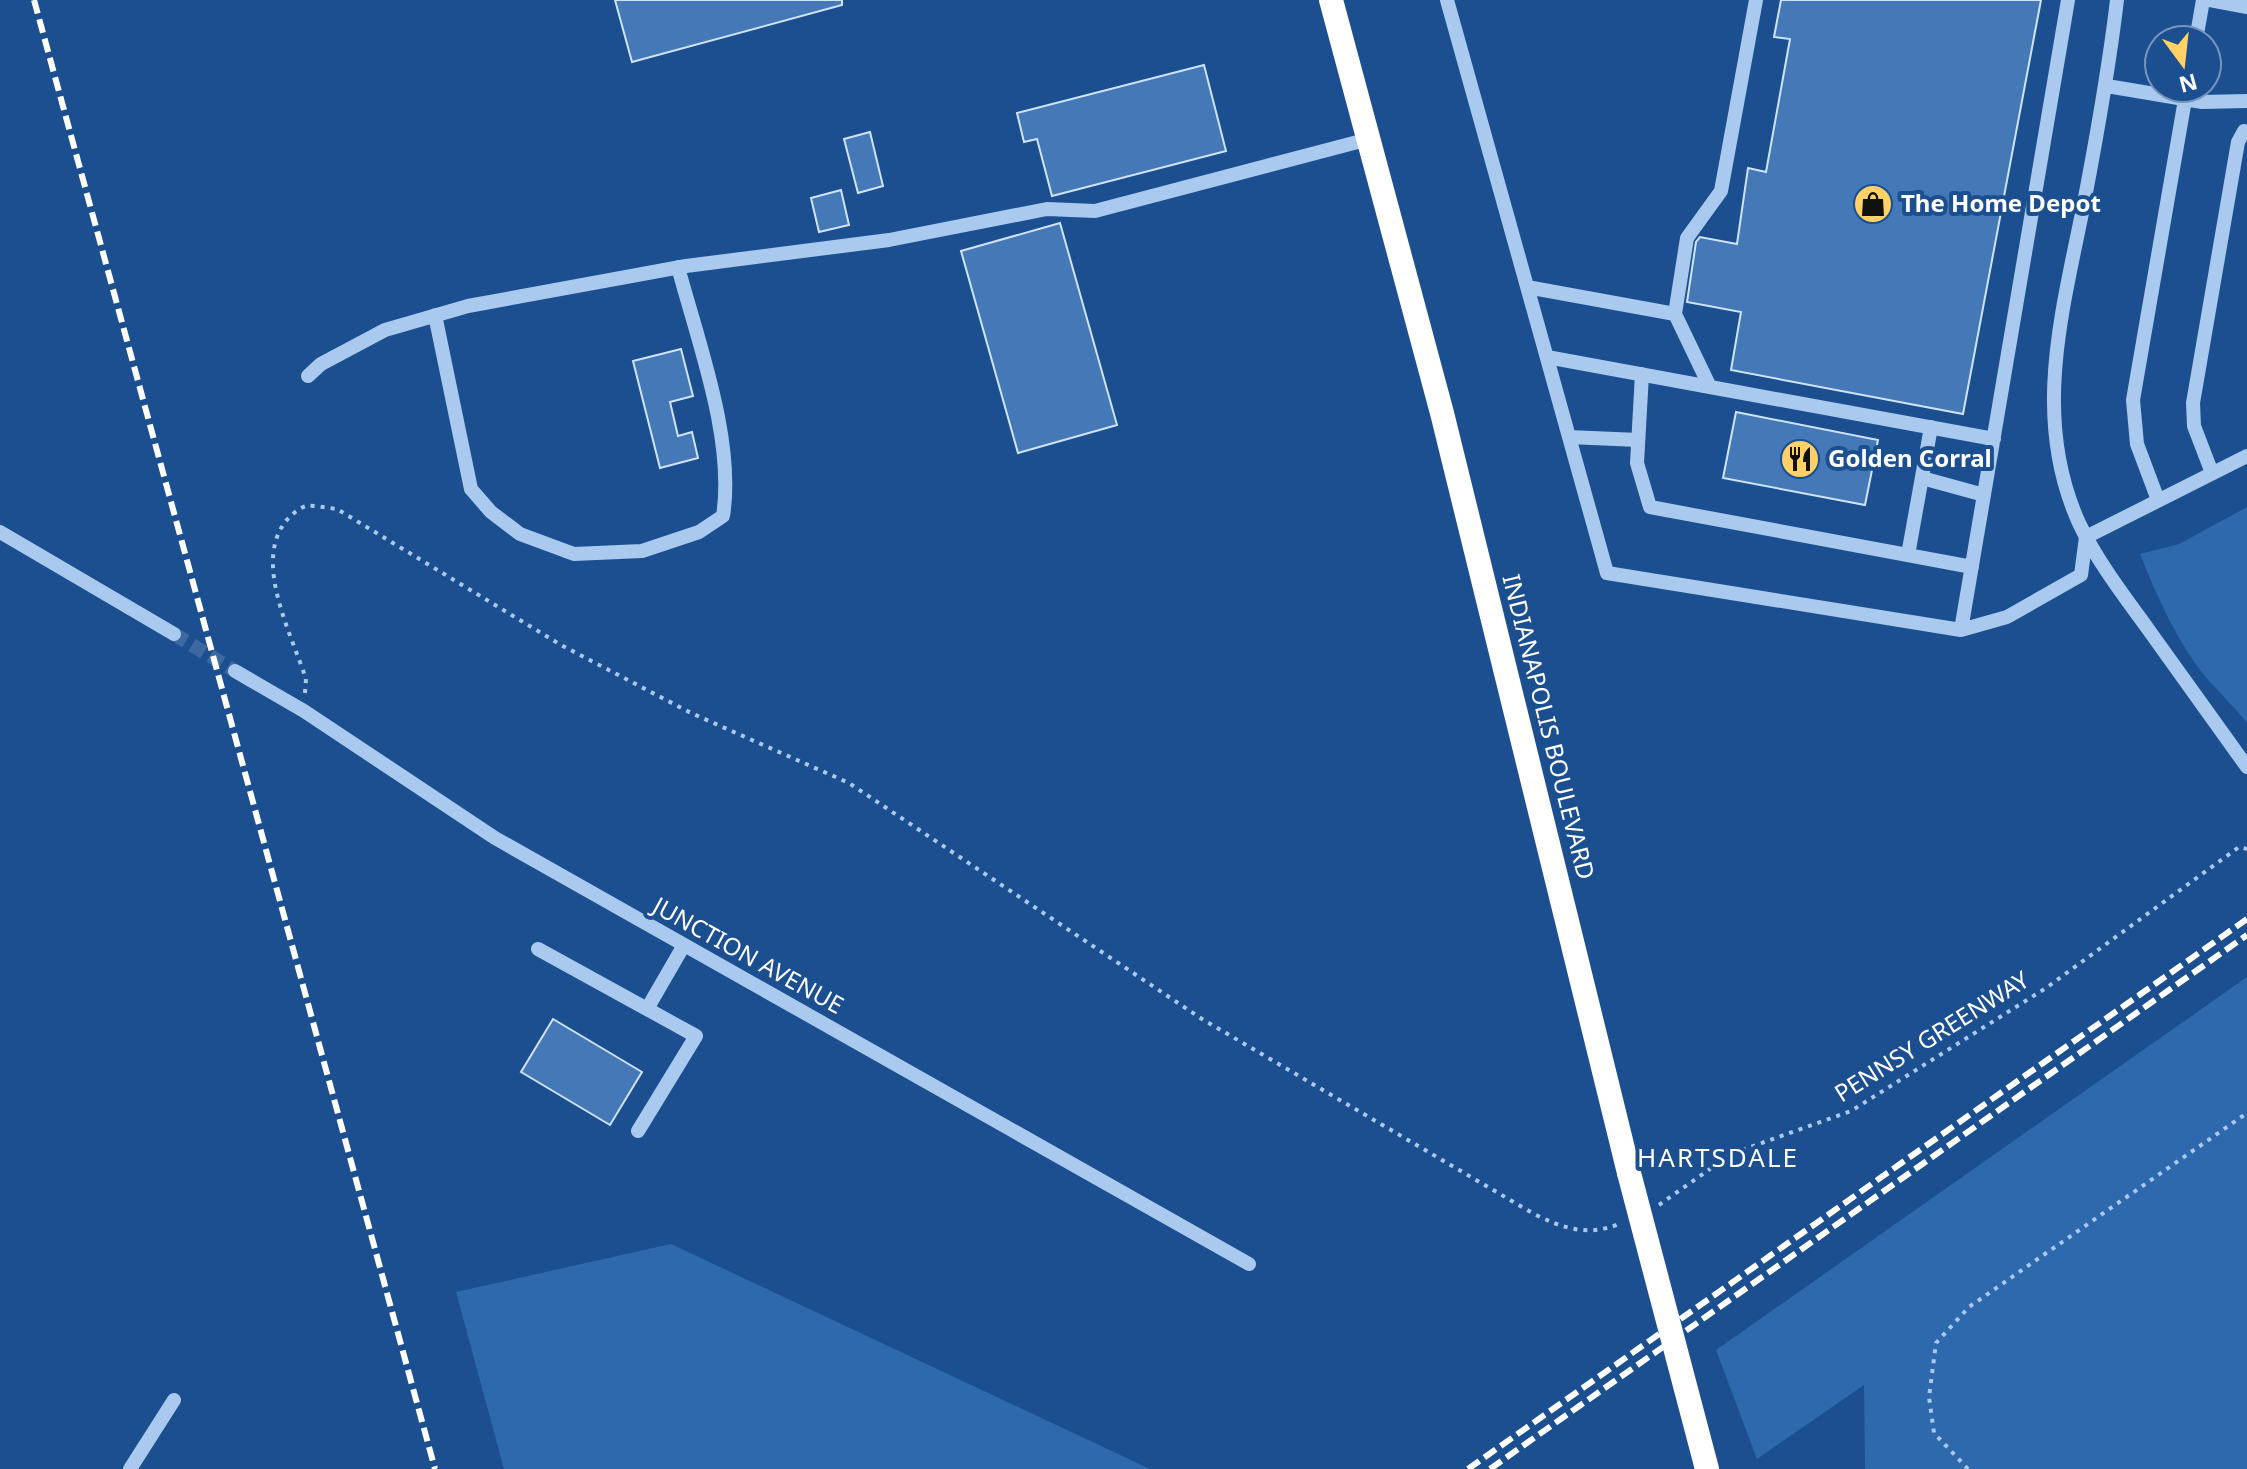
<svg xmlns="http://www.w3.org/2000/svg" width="2247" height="1469" font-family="'Noto Sans',sans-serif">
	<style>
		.green { fill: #2e69ad }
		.building { fill: #4478b7; stroke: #cfe3fa; stroke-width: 2 }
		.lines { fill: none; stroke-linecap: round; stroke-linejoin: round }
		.minor-tunnel { stroke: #3d69a0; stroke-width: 14; stroke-dasharray: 14 7; stroke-linecap: butt }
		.path { stroke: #a9c9ee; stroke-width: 4; stroke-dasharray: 4 6; stroke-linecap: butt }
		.minor { stroke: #a9c9ee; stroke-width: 14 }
		.highway { stroke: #fff; stroke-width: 24 }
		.rail { stroke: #fff; stroke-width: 6; stroke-dasharray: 14 6; stroke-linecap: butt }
		.highway-bridge { stroke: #fff; stroke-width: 24 }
		.labels { text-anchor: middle; stroke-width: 8; stroke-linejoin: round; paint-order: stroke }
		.poi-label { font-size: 24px; font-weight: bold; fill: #fff; stroke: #1b4f8f; text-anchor: start }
		.street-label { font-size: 24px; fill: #fff; stroke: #1b4f8f }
		.neighbourhood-label { font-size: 26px; letter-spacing: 2px; fill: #fff; stroke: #1b4f8f }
	</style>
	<rect width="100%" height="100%" fill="#1b4f8f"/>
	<path class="green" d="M2247 507V723C2235 708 2222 695 2209 681 2178 644 2158 599 2140 554L2179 544Z
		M2247 977V1469H1865L1864 1385 1757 1459 1716 1350Z
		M671 1244 1150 1469H504L456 1292Z"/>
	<path class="building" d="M615 0H842V5L632 62Z
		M1781 0H2041L1963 414 1731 370 1741 312 1687 302 1696 242 1700 237 1737 244 1748 168 1766 172 1790 39 1774 37Z
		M1204 65 1226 151 1052 196 1037 139 1024 142 1017 113Z
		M870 132 883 186 858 193 844 139Z
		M841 190 849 225 819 232 811 198Z
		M1060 223 1117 425 1018 453 961 251Z
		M681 349 693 396 670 402 678 436 692 432 698 458 660 468 633 361Z
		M1736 412 1878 440 1865 505 1723 478Z
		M553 1019 642 1072 610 1125 521 1072Z"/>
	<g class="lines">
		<path class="minor-tunnel" d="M174 634 235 671"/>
		<path class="path" d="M305 693 306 679C291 633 253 562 286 521 290 516 299 508 306 506 314 505 328 508 337 509L561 645 691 713 849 783 1202 1019 1534 1214C1563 1228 1587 1237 1619 1224
			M1659 1205 1731 1154 1851 1111 2046 988 2239 847 2247 849
			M1968 1469 1934 1433 1929 1397 1936 1343 1969 1307 2247 1113"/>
		<path class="minor" d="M1447 0 1607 573 1961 630 2007 617 2081 575 2086 537 2247 456
			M1756 0 1721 191 1687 238 1675 314 1710 387 1994 439
			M2117 0C2109 68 2097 135 2084 203 2063 310 2031 417 2079 523 2097 561 2124 596 2148 629 2181 675 2214 721 2247 767
			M2210 0 2247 7
			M2196 40 2203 0
			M2107 86 2202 102 2247 101
			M1527 287 1675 314
			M435 315 471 489 491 512 520 534 574 554 642 551 699 532 723 516C735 440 698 342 678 267
			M1547 357 1710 387
			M1642 374 1637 463 1650 507 1972 567
			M308 376 321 364 385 330 468 306 686 266 889 240 1047 209 1095 211 1369 139
			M1569 437 1638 440
			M2212 473 2194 426 2193 403 2238 142 2244 131
			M1922 478 1984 495
			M2158 500 2137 444 2133 400 2187 88
			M0 532 174 634
			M1908 555 1931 427
			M1961 630 2068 0
			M235 671 304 711 495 838 1249 1264
			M538 949 647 1009
			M638 1131 696 1036 647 1009 684 945
			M130 1469 174 1400"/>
		<path class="highway" d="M1331 0 1442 413 1629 1173"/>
		<path class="rail" d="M34 0 435 1469
			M1468 1469 2247 919
			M1490 1469 2247 935"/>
		<path class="highway-bridge" d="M1629 1173 1707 1469"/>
	</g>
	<defs>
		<symbol id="shop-disc" viewBox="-11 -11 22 22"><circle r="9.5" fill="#ffd166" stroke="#1b4f8f"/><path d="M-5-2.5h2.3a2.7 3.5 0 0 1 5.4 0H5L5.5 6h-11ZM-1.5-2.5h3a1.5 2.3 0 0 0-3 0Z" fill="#111"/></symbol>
		<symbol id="restaurant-disc" viewBox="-11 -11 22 22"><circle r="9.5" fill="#ffd166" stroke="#1b4f8f"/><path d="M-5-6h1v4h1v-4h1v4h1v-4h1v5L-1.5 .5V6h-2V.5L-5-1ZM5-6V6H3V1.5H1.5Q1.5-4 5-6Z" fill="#111"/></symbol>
	</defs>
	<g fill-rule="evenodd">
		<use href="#shop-disc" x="1851" y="182" width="44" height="44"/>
		<use href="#restaurant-disc" x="1778" y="437" width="44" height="44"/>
	</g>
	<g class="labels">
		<g class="poi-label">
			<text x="1901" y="212">The Home Depot</text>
			<text x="1828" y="467">Golden Corral</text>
		</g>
		<g class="street-label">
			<text transform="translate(1548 727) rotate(76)" y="8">INDIANAPOLIS BOULEVARD</text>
			<text transform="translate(748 956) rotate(29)" y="8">JUNCTION AVENUE</text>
			<text transform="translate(1932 1037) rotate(-32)" y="8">PENNSY GREENWAY</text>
		</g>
		<g class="neighbourhood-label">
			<text x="1718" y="1167">HARTSDALE</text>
		</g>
	</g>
	<g transform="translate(2183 64) rotate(165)"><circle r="38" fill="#1b4f8f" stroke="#7695bc" stroke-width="2"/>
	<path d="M0-6L14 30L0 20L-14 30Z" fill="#ffd166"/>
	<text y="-12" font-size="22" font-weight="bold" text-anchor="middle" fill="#ffffff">N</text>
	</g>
</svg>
